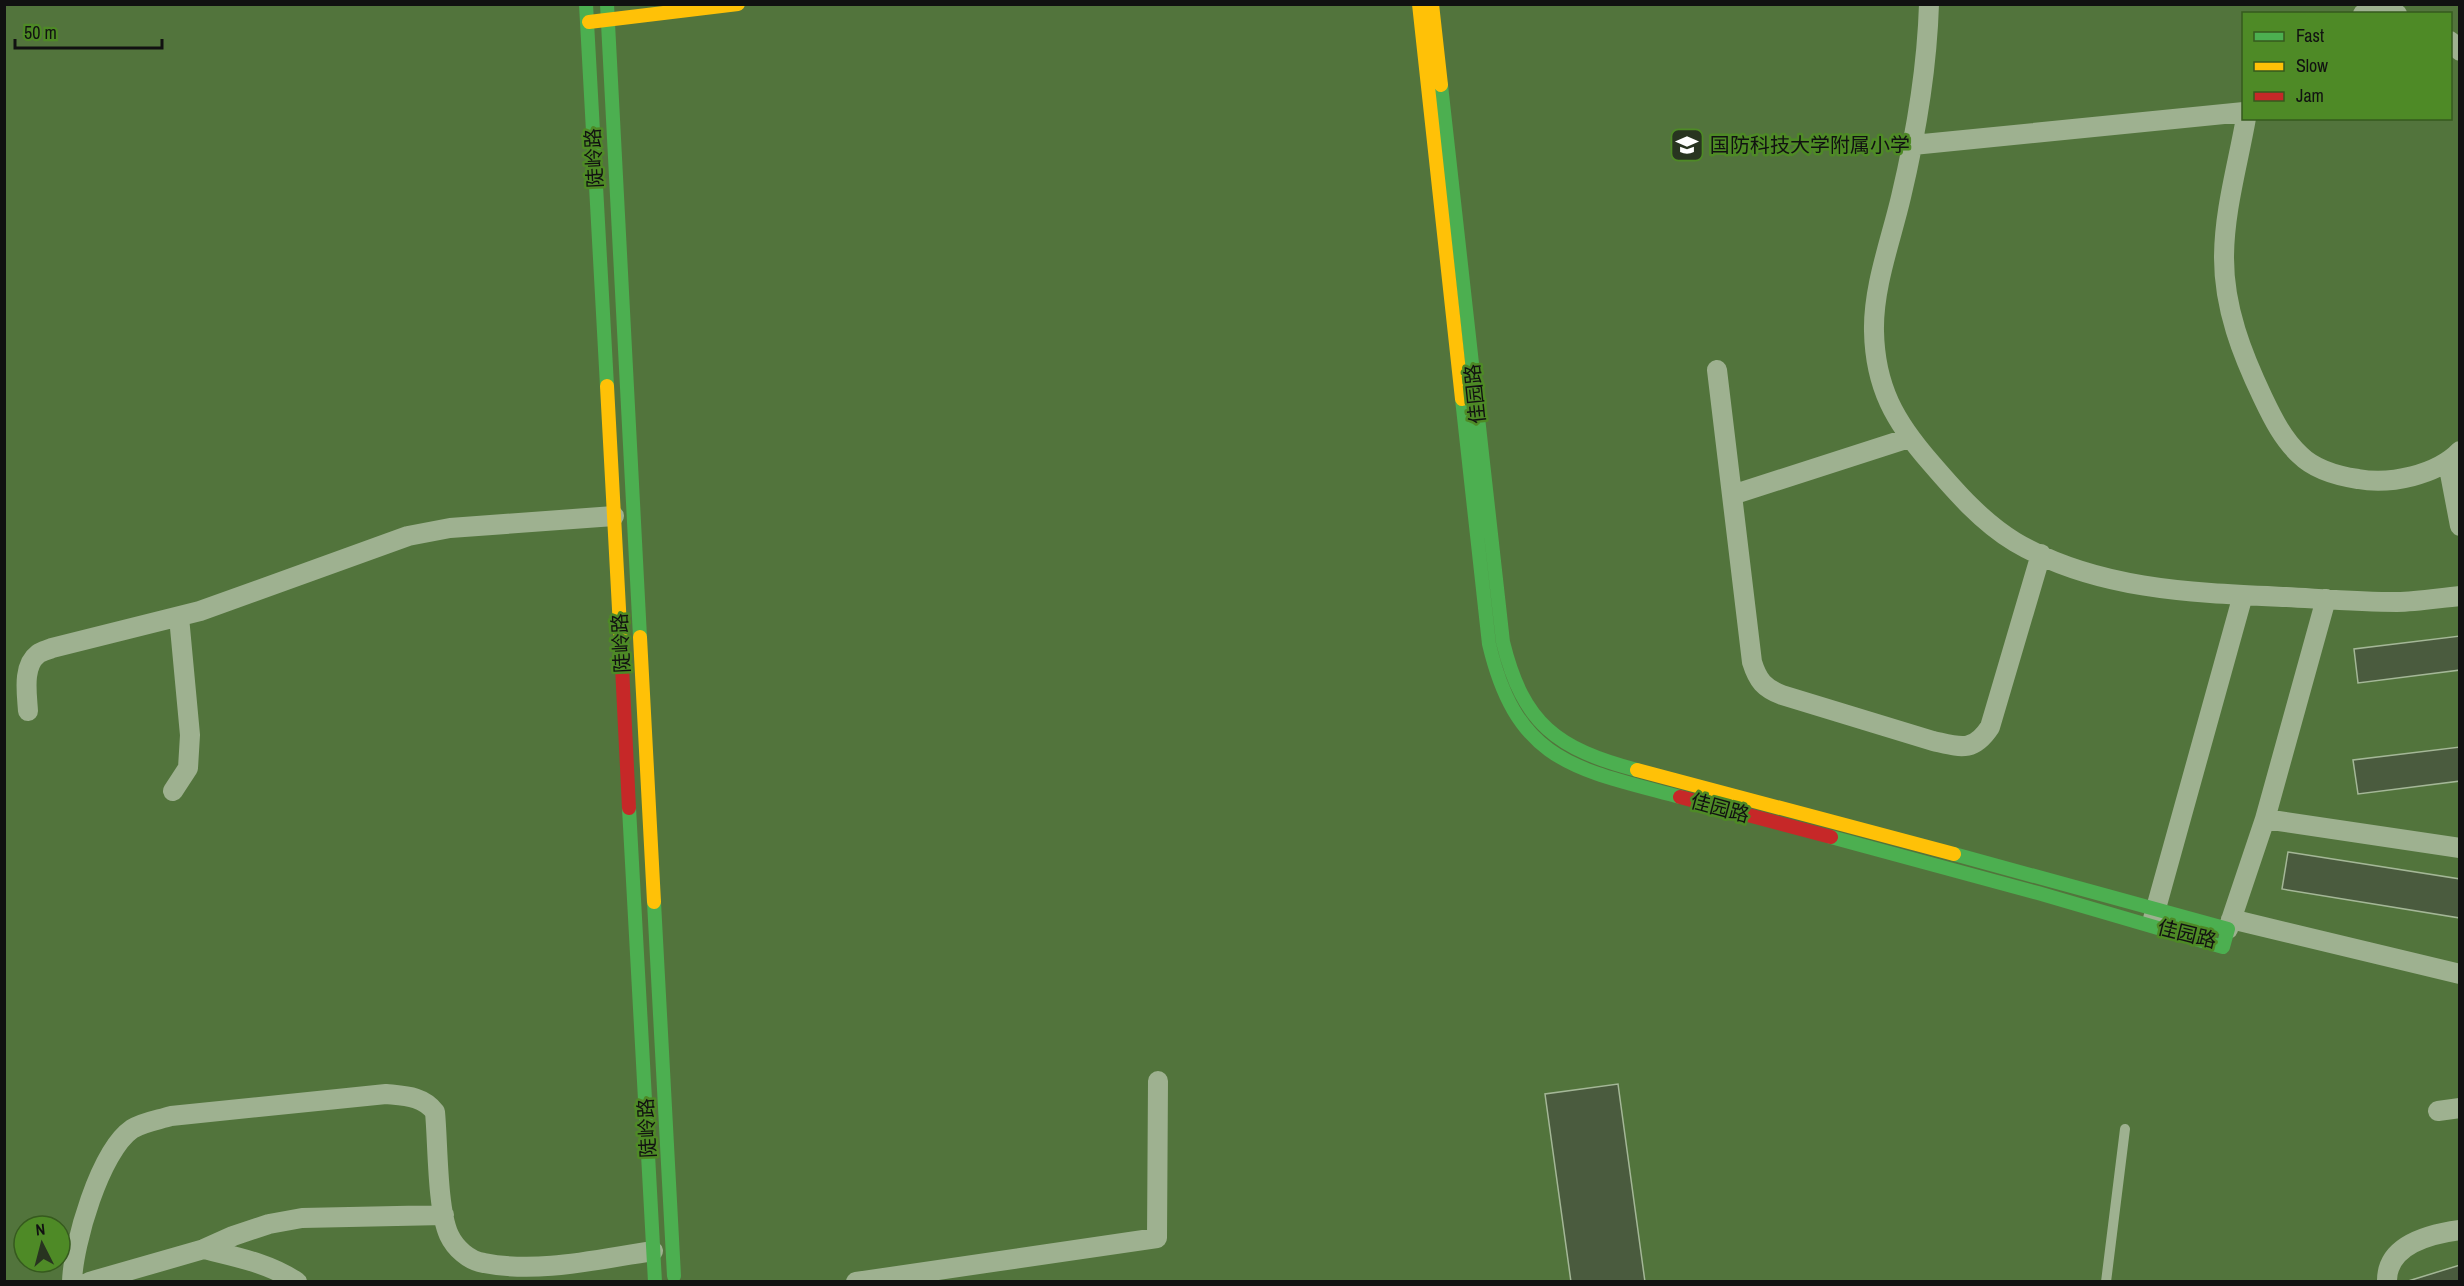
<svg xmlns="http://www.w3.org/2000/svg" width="2464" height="1286" font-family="'Archivo Narrow','Noto Sans SC',sans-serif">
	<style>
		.building { fill: #4a5b3e; stroke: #a4b797; stroke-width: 1.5 }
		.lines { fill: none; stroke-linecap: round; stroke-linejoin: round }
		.lane { stroke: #9eb190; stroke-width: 10 }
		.street { stroke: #9eb190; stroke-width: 20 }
		.fast { stroke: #4caf50; stroke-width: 14 }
		.slow { stroke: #ffc107; stroke-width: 14 }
		.jam { stroke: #c62828; stroke-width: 14 }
		.labels { text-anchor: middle; stroke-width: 5; stroke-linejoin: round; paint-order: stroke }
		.poi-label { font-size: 20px; fill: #111; stroke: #4e8a26; text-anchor: start }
		.street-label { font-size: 20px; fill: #111; stroke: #4e8a26 }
	</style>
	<rect width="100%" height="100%" fill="#52743c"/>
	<path class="building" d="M2460 636V670L2358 683 2354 649Z
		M2460 747V781L2358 794 2353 760Z
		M2288 852 2460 879V918L2282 889Z
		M1618 1084 1645 1282H1571L1545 1094Z
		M2460 1265V1282H2405Z"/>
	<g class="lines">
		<path class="lane" d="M2106 1282 2125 1129"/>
		<path class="street" d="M1929 4C1927 69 1916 134 1901 197 1891 240 1873 287 1874 331 1875 387 1895 422 1931 463 1956 492 1982 522 2015 542 2096 590 2195 593 2286 597 2323 599 2360 602 2397 602 2417 602 2439 598 2460 596
			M2363 14 2370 11 2397 14
			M2450 41 2460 51
			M2246 118C2238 164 2224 211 2224 258 2224 308 2242 354 2263 398 2273 419 2283 439 2300 455 2315 470 2338 476 2358 479 2390 485 2437 475 2460 451
			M1913 145 2244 112
			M1717 370 1752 662C1758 681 1764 688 1782 695L1933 741C1960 747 1973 753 1990 727L2041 554
			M2448 463 2460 526
			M1732 495 1909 438
			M28 711C27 694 22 666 38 654 42 651 48 650 52 648L200 611 408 536 450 528 614 516
			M173 791 188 768 190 735 179 617
			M2265 819 2460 848
			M2153 919 2243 595
			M2231 919 2460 974
			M2228 929 2265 819 2326 599
			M2438 1111 2460 1108
			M204 1249C236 1257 269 1263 297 1282
			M72 1282C73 1244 100 1151 132 1129 143 1122 158 1120 171 1116L386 1094C405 1096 423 1096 435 1112 438 1143 437 1209 449 1235 455 1248 469 1261 484 1263 539 1274 598 1259 653 1251
			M89 1282 204 1249 233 1236 269 1224 302 1218 444 1215
			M856 1282 1157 1238 1158 1081
			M2387 1282C2386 1245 2430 1234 2460 1230"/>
		<path class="fast" d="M586 4 607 386
			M607 4 640 637
			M1441 85 1503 642C1523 724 1557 749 1637 770
			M1462 399 1489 644C1517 763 1576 769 1680 797
			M629 808 655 1282
			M1831 837 2038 893 2223 947 2228 929 1954 854
			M654 902 674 1276"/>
		<path class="slow" d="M1419 4 1462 399
			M1432 4 1441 85
			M589 22 738 4
			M607 386 621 646
			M640 637 654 902
			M1637 770 1954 854"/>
		<path class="jam" d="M621 646 629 808
			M1680 797 1831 837"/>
	</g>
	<defs>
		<symbol id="school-square" viewBox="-11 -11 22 22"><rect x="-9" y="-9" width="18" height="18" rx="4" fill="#283420" stroke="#4e8a26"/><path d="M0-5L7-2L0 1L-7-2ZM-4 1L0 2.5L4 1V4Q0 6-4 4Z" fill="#fff"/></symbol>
	</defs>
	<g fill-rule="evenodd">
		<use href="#school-square" x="1668" y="126" width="38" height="38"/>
	</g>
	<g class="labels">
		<g class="poi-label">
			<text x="1710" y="152">国防科技大学附属小学</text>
		</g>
		<g class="street-label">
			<text transform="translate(594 158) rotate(-93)" y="7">陡岭路</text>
			<text transform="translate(1475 394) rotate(-96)" y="7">佳园路</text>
			<text transform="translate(621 643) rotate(-93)" y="7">陡岭路</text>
			<text transform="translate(1720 808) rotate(15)" y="7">佳园路</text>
			<text transform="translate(2187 934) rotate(14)" y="7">佳园路</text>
			<text transform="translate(647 1128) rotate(-93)" y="7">陡岭路</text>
		</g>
	</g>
	<rect width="2464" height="1286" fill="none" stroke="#111111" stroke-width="12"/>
	<rect x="2242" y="12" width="210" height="108" fill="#4e8a26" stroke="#365a1e" stroke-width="1.5"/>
	<rect x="2254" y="32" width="30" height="9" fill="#4caf50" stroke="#365a1e" stroke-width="1.5"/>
	<text x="2296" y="42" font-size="18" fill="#111111">Fast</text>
	<rect x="2254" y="62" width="30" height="9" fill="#ffc107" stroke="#365a1e" stroke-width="1.5"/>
	<text x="2296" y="72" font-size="18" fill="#111111">Slow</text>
	<rect x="2254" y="92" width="30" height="9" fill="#c62828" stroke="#365a1e" stroke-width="1.5"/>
	<text x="2296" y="102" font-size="18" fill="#111111">Jam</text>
	<g transform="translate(42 1244) rotate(354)"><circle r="28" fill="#4e8a26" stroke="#365a1e" stroke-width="1.5"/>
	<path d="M0-4.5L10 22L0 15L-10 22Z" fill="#283420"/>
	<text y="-9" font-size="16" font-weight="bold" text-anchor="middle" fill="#111111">N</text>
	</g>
	<path d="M15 39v9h147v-9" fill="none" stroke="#111111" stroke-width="3"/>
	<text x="24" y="39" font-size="18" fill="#111111" stroke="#4e8a26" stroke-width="4.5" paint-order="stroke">50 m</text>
</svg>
